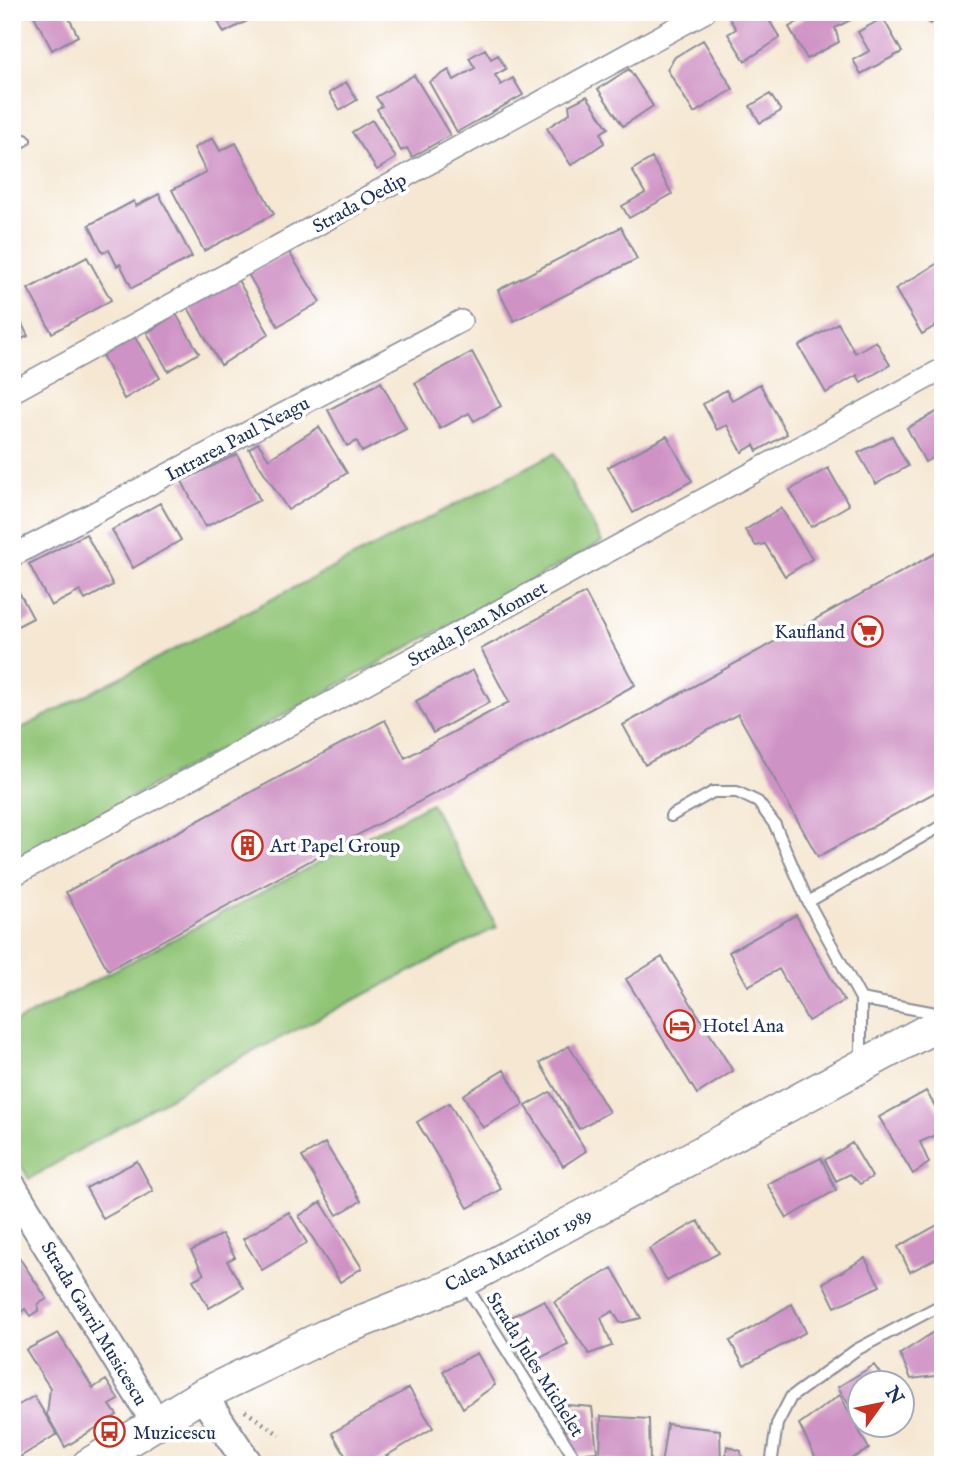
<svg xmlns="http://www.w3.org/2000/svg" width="955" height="1477" font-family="'IM FELL English',serif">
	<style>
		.green { fill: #8fc475; stroke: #557a6a; stroke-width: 2 }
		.building { fill: #cf92c5 }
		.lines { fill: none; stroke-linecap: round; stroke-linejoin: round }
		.service-casing { stroke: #888b98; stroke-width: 14 }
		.minor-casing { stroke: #888b98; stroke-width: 24 }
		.tertiary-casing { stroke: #888b98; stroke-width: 32 }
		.secondary-casing { stroke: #888b98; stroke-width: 35 }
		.path { stroke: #888b98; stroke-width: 4.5; stroke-dasharray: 2 5; stroke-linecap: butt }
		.service { stroke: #fff; stroke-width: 10 }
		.minor { stroke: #fff; stroke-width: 21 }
		.tertiary { stroke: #fff; stroke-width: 28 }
		.secondary { stroke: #fff; stroke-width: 32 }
		.labels { text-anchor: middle; stroke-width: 7; stroke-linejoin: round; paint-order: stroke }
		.street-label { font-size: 19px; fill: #1b2f5e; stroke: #fff }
		.poi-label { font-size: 19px; fill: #1b2f5e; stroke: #fff; text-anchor: start }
	</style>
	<rect width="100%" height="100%" fill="#fff"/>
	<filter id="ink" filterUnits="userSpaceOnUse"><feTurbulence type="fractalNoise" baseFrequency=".0143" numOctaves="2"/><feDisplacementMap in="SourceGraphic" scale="14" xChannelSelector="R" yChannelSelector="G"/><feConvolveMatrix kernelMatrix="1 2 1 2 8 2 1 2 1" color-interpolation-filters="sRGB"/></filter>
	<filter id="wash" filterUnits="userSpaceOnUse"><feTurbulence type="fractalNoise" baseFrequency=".00686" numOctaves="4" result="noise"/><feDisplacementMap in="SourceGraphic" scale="28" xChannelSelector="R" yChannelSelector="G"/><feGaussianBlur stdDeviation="1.57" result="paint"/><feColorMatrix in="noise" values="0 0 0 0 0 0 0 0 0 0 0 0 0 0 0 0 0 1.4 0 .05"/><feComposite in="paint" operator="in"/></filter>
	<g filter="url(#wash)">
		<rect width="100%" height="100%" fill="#f5e7d1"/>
		<path class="green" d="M555 453 602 542 12 862V733Z
			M431 803 497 927 225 1066 29 1179 12 1150V1024Z"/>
		<g id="blocks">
			<path class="building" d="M32 12H66L78 36 52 50Z
				M213 12H264L224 33Z
				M739 12H764L780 38 745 61 728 34 736 29 729 18Z
				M810 12H853L856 17 835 28 839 42 807 59 789 27 811 14Z
				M924 12H943V17L930 24Z
				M883 18 902 52 861 74 853 60 869 51 858 32Z
				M703 40 733 89 694 113 667 69 675 57Z
				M485 49 491 59 498 55 506 69 495 75 501 85 513 78 523 95 457 132 429 82 449 70 454 80 475 68 469 58Z
				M629 69 653 106 623 126 598 89Z
				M414 75 450 135 412 157 407 148 401 151 377 109 382 106 376 97Z
				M346 82 357 100 340 110 329 93Z
				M770 94 781 111 760 123 750 106Z
				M587 96 608 128 601 133 604 143 571 165 547 128 570 113 569 105Z
				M372 120 396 158 377 170 352 132Z
				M213 138 220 151 236 143 274 214 204 251 172 190 206 172 194 148Z
				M652 158 672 194 629 218 622 206 645 193 632 170Z
				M159 194 192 257 132 288 120 264 117 266 109 250 103 253 89 225 134 201 136 206Z
				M621 227 637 259 514 321 498 290Z
				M289 252 320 302 278 326 248 274Z
				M87 257 111 300 52 333 28 289Z
				M943 260V321L922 334 895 289Z
				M235 275 269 334 221 365 187 306Z
				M12 304 28 336 12 344Z
				M176 314 199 353 168 371 147 333Z
				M838 323 855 353 876 341 890 365 861 382 857 375 826 393 799 346Z
				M134 336 160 378 124 399 102 355Z
				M472 352 501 406 474 421 469 413 440 429 415 383Z
				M381 382 406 429 362 452 357 441 347 446 328 410Z
				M760 384 787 434 757 451 754 445 742 452 727 425 717 430 703 404 726 390 732 400Z
				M940 410 943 416V452L925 462 907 428Z
				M319 427 347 473 288 510 249 449 258 443 269 459Z
				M667 436 692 481 633 513 608 467Z
				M892 436 908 466 876 484 858 453Z
				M237 454 260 500 205 527 182 481Z
				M828 468 849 505 811 527 790 490Z
				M160 503 181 540 133 568 112 530Z
				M781 508 812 559 785 576 765 544 756 546 745 530Z
				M86 534 113 585 85 600 80 591 51 606 29 564Z
				M943 549V788L818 857 738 714 645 765 623 725Z
				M12 579 33 618 12 629Z
				M585 593 635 685 108 970 66 892 385 720 405 758 509 702 481 649Z
				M473 670 490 702 433 733 416 701Z
				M796 915 844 1001 808 1021 779 969 748 986 729 952Z
				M662 957 733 1071 697 1094 626 979Z
				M569 1046 609 1112 579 1129 540 1063Z
				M504 1070 524 1104 483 1128 463 1095Z
				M926 1091 943 1120V1132L920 1142 929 1163 913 1174 879 1117Z
				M550 1092 586 1151 563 1166 526 1106Z
				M449 1103 501 1189 468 1208 417 1122Z
				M325 1143 361 1201 337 1215 302 1157Z
				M852 1143 872 1177 860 1184 850 1174 836 1181 825 1160Z
				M821 1158 836 1190 787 1218 767 1184Z
				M137 1161 153 1191 103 1219 86 1188Z
				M321 1202 362 1268 340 1282 299 1216Z
				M289 1212 307 1243 262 1270 243 1239Z
				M698 1221 719 1253 667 1281 649 1249Z
				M943 1222V1255L910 1272 898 1247Z
				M222 1234 235 1257 227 1261 243 1288 209 1308 193 1280 204 1274 191 1251Z
				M12 1247 47 1299 38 1304 39 1310 30 1316 25 1309 17 1315 12 1308Z
				M865 1258 880 1286 835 1307 823 1283Z
				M612 1268 641 1318 620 1323 613 1311 601 1318 612 1346 589 1354 554 1302Z
				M544 1300 568 1344 526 1365 501 1322Z
				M792 1304 806 1332 744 1366 730 1341Z
				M943 1326V1375L911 1379 900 1354Z
				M58 1333 93 1388 106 1380 119 1400 110 1405 117 1415 65 1447 47 1415 50 1388 26 1350Z
				M477 1353 495 1385 463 1408 443 1371Z
				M874 1365 886 1382H860V1423L838 1387Z
				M409 1388 433 1428 371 1465H351L332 1433Z
				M840 1395 869 1449 840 1465H819L799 1424Z
				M34 1396 57 1434 12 1462V1409Z
				M554 1404 592 1407 597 1452 575 1454Z
				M601 1416 649 1419 650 1463 600 1459Z
				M667 1424 720 1430 721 1465H661Z
				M727 1446 741 1451 742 1465H724Z"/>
		</g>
	</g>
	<g filter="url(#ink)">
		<use href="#blocks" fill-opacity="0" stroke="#888b98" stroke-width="2"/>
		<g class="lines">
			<defs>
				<path id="service" d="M12 147 25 140
					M671 816 713 792H737L758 802 775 825 808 902 861 999V1062
					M808 902 943 825
					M861 999 941 1014
					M465 1284 579 1465
					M771 1465 777 1424 791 1397 856 1350 943 1304"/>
				<path id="minor" d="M12 392 705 12
					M12 556 461 321
					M12 876 943 369"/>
				<path id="tertiary" d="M12 1187 156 1423
					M202 1395 249 1465"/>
				<path id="secondary" d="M88 1465 202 1395 325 1336 463 1281 943 1022"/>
			</defs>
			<use href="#service" class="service-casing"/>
			<use href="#minor" class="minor-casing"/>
			<use href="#tertiary" class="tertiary-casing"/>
			<use href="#secondary" class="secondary-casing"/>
			<path class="path" d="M245 1411 280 1435"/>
			<use href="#service" class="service"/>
			<use href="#minor" class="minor"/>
			<use href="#tertiary" class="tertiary"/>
			<use href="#secondary" class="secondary"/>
		</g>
	</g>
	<defs>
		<symbol id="supermarket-ring" viewBox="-11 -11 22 22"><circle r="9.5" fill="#fff" stroke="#c8321e" stroke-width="1.5"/><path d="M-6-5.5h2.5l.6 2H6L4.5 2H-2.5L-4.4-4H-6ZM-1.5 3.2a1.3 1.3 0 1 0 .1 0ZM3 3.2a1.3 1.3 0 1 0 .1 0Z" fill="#c8321e"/></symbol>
		<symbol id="building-ring" viewBox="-11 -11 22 22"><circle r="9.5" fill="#fff" stroke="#c8321e" stroke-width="1.5"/><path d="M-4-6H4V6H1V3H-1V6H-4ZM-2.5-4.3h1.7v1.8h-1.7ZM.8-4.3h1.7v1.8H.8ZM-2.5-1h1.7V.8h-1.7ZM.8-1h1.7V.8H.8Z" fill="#c8321e"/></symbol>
		<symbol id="hotel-ring" viewBox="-11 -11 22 22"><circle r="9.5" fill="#fff" stroke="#c8321e" stroke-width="1.5"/><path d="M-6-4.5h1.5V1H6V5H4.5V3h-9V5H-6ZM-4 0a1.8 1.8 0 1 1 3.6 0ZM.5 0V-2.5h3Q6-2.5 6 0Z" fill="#c8321e"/></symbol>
		<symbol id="bus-ring" viewBox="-11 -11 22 22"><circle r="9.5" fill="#fff" stroke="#c8321e" stroke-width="1.5"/><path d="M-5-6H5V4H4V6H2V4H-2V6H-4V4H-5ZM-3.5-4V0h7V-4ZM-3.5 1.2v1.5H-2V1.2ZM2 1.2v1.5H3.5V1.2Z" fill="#c8321e"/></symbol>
	</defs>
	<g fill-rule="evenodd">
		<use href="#supermarket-ring" x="850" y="614" width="35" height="35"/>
		<use href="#building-ring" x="230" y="828" width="35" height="35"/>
		<use href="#hotel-ring" x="662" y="1008" width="35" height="35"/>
		<use href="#bus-ring" x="92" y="1414" width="35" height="35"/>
	</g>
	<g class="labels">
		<g class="street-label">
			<text transform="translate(359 202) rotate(-29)" y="7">Strada Oedip</text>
			<text transform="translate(237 438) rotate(-28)" y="7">Intrarea Paul Neagu</text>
			<text transform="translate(477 623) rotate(-29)" y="7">Strada Jean Monnet</text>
			<text transform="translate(518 1249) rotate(-27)" y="7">Calea Martirilor 1989</text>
			<text transform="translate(95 1323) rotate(59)" y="7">Strada Gavril Musicescu</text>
			<text transform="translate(536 1364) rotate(58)" y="7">Strada Jules Michelet</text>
		</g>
		<g class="poi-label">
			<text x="845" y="638" text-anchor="end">Kaufland</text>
			<text x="270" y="852">Art Papel Group</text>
			<text x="702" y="1032">Hotel Ana</text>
			<text x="133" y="1439">Muzicescu</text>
		</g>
	</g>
	<rect width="955" height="1477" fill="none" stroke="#fff" stroke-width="42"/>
	<g transform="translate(881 1404) rotate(57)"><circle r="33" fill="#ffffff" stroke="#a4acbf" stroke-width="2"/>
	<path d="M0-5L12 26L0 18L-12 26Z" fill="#c8321e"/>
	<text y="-10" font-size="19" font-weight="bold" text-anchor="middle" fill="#1b2f5e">N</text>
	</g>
</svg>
